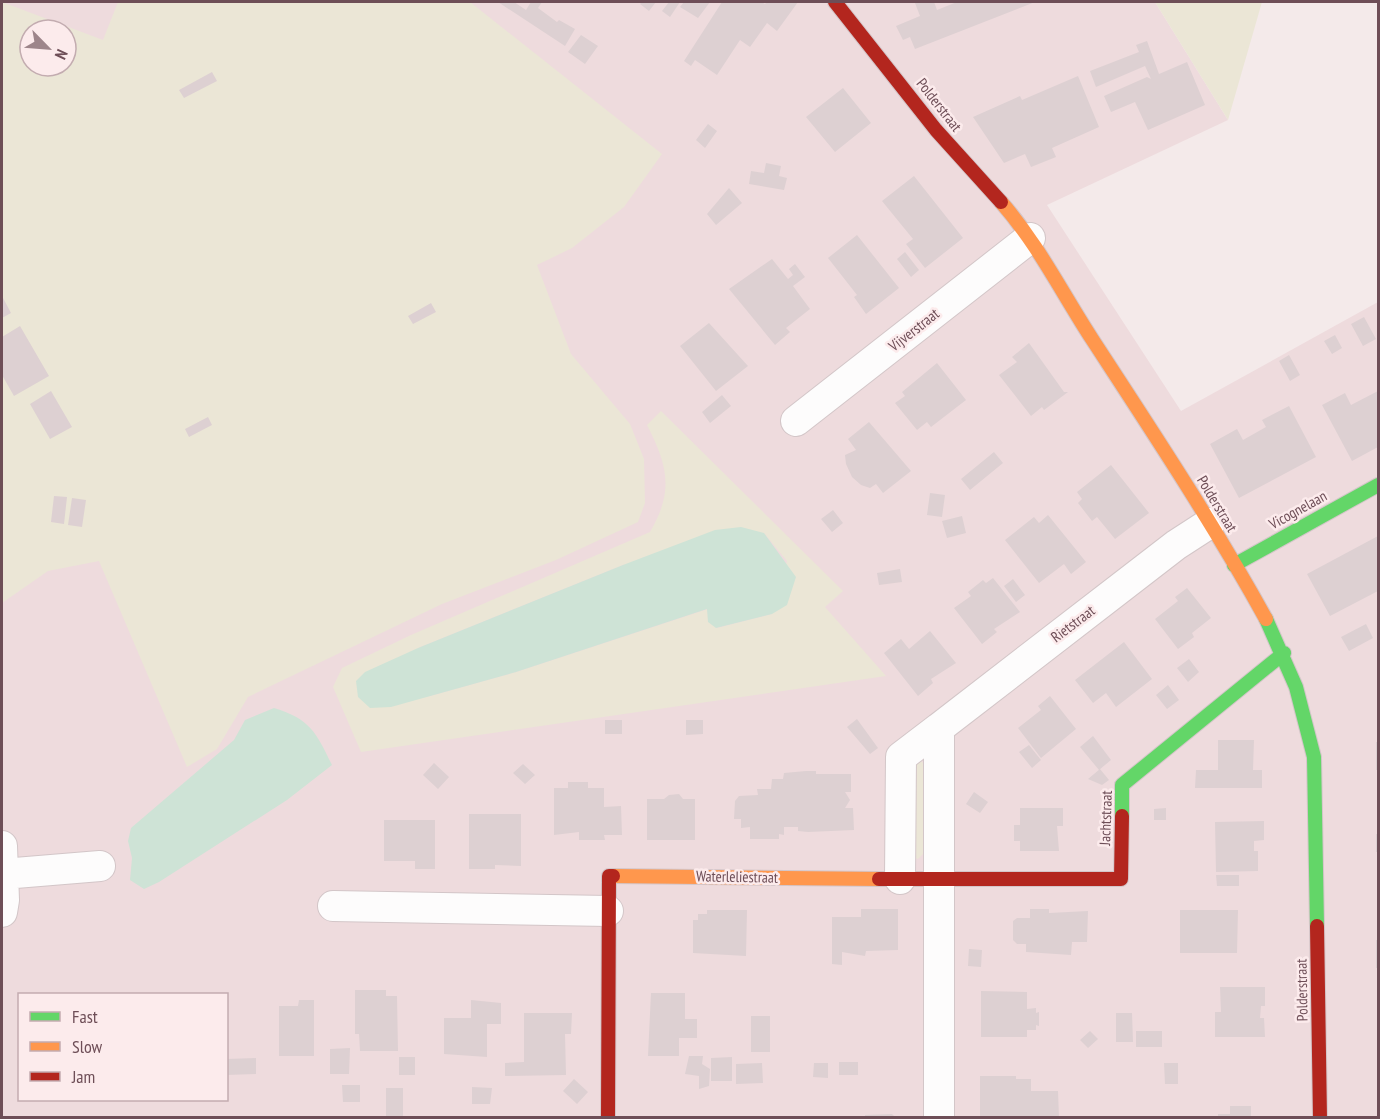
<svg xmlns="http://www.w3.org/2000/svg" width="1380" height="1119" font-family="'PT Sans Narrow',sans-serif">
	<style>
		.residential { fill: #eedbdd; fill-rule: evenodd }
		.green { fill: #ebe6d6; fill-rule: evenodd }
		.water { fill: #cee3d6 }
		.building { fill: #ddd0d2 }
		.lines { fill: none; stroke-linecap: round; stroke-linejoin: round }
		.street-casing { stroke: #d3c6c8; stroke-width: 32 }
		.fast-casing { stroke: #d4c6c9; stroke-width: 16 }
		.slow-casing { stroke: #d4c6c9; stroke-width: 16 }
		.jam-casing { stroke: #d4c6c9; stroke-width: 16 }
		.street { stroke: #fdfcfc; stroke-width: 30 }
		.fast { stroke: #63d668; stroke-width: 14 }
		.slow { stroke: #ff974d; stroke-width: 14 }
		.jam { stroke: #b3261e; stroke-width: 14 }
		.labels { text-anchor: middle; stroke-width: 5; stroke-linejoin: round; paint-order: stroke }
		.street-label { font-size: 15px; fill: #6e4e57; stroke: #fcebec }
	</style>
	<rect width="100%" height="100%" fill="#f4eaea"/>
	<path class="residential" d="M2 2H1155L1228 120 1047 205 1181 411 1378 302V1117L2 1118ZM30 30H66V66H30ZM20 994H226V1100H20Z"/>
	<path class="green" d="M2 2 103 40 118 2H470L662 154 624 207 572 248 537 265 571 354 630 424 644 459 645 503 638 522 556 560 442 604 248 697 217 749 187 767 99 561 48 571 2 603ZM30 30H66V66H30Z
		M1155 2H1262L1228 120Z
		M661 411 843 591 825 607 886 676 361 752 333 687 342 668 411 635 650 532C674 491 668 466 647 425ZM764 533 787 561 772 614 717 628 708 609 516 672 430 696 418 648 623 565Z
		M920 760 926 766V851L918 859 913 857 908 768Z"/>
	<path class="water" d="M741 527 764 533 796 577 787 605 772 614 716 628 708 622 707 609 516 672 391 707 370 708 358 697 356 681 365 672 418 648 623 565 715 530Z
		M274 708C310 719 316 732 332 765L287 800 159 882 144 889 130 880 132 858 128 841 131 828 234 740 245 720Z"/>
	<path class="building" d="M498 2H514L526 10 531 2H542L538 8 557 22 559 20 575 29 565 46Z
		M642 2H656L649 11 640 4Z
		M669 2H680L670 17 662 11Z
		M684 2H710L698 18 680 7Z
		M722 2H761L765 4 767 2H798L777 31 767 23 750 47 740 40 717 75 695 60 691 66 684 61Z
		M920 2H934L937 10 957 2H1035L915 49 910 37 903 40 896 26 920 16 915 3Z
		M581 35 598 46 585 64 568 52Z
		M1147 41 1159 74 1187 62 1205 105 1148 130 1135 102 1111 112 1104 96 1147 77 1151 79 1145 66 1096 87 1090 71 1139 52 1136 45Z
		M212 72 217 81 184 98 179 90Z
		M1078 76 1099 127 1052 148 1056 157 1031 167 1025 154 1004 163 973 117 1020 96 1022 100Z
		M843 88 871 123 835 152 806 117Z
		M708 124 717 131 705 148 696 140Z
		M766 163 781 166 779 176 787 178 784 190 749 184 751 171 764 173Z
		M914 176 963 238 925 268 906 244 913 239 882 201Z
		M729 188 742 203 716 225 707 214Z
		M857 235 899 288 866 314 854 297 857 295 828 258Z
		M905 252 919 270 911 277 897 259Z
		M772 259 788 279 793 275 789 269 795 264 805 277 793 286 810 309 786 328 790 332 775 345 729 289Z
		M2 296 11 313 2 318Z
		M431 303 436 312 413 324 408 316Z
		M1364 317 1376 339 1363 346 1351 324Z
		M709 323 748 366 716 391 680 346Z
		M20 326 49 376 14 396 2 375V337Z
		M1335 335 1342 348 1332 354 1324 341Z
		M1029 343 1064 392H1068L1044 410 1042 407 1031 416 999 375 1017 362 1012 357Z
		M1289 355 1300 375 1290 381 1279 361Z
		M937 363 966 400 931 427 927 422 917 430 895 403 905 396 902 392Z
		M51 391 72 427 50 439 30 404Z
		M1378 391V447L1352 461 1322 405 1345 393 1351 405Z
		M722 395 731 406 710 423 702 412Z
		M1289 406 1316 457 1239 498 1210 444 1237 429 1243 440 1266 427 1262 420Z
		M208 417 212 425 189 437 185 429Z
		M869 422 911 471 883 493 876 484 870 488 861 485 852 477 846 464 845 455 856 450 848 439Z
		M994 452 1003 463 970 490 961 479Z
		M1111 465 1149 513 1115 539 1097 517 1092 521 1078 503 1082 499 1077 492Z
		M930 493 945 495 942 517 927 515Z
		M54 496 67 497 64 524 51 522Z
		M72 498 86 500 82 527 68 525Z
		M833 510 843 523 832 532 821 519Z
		M1048 515 1086 562 1071 574 1064 564 1039 583 1005 540 1034 517 1039 523Z
		M962 516 966 533 947 538 942 521Z
		M1378 536V591L1330 616 1307 574Z
		M900 569 902 582 879 585 877 573Z
		M993 578 1020 612 994 629 997 632 982 644 954 608 971 596 968 592 983 580 986 583Z
		M1013 579 1025 595 1016 602 1004 586Z
		M1187 588 1211 618 1192 633 1194 637 1178 649 1155 619 1178 601 1175 597Z
		M1366 624 1373 638 1349 651 1341 637Z
		M930 631 956 663 931 679 933 683 918 696 884 653 901 639 909 649Z
		M1124 642 1152 679 1116 707 1106 693 1093 703 1075 680Z
		M1189 659 1199 672 1188 682 1177 668Z
		M1168 685 1179 700 1167 709 1156 695Z
		M1050 696 1076 729 1041 758 1018 728 1041 710 1038 706Z
		M857 719 878 748 870 754 847 727Z
		M605 720H622V734H605Z
		M686 720H703V734L686 735Z
		M1093 736 1111 760 1099 770 1080 747Z
		M1218 740H1254L1253 770H1262V788H1195L1196 770H1218Z
		M1376 742H1378V770H1376Z
		M1029 745 1041 760 1032 768 1019 752Z
		M434 763 449 777 438 789 423 775Z
		M523 764 535 775 525 784 513 773Z
		M1100 769 1109 780 1102 785 1088 779Z
		M806 771H816V774H851V792H845L850 800 845 808H853L854 830 808 832 798 831V827H784V835L779 834V839H750V827L741 828V819H734L735 801 739 796 758 795 757 789H771L772 779H783L784 773Z
		M568 782H588V788H604V807L621 806 622 835H604L605 840H579V832L554 835V788H568Z
		M974 792 988 802 980 813 966 804Z
		M679 794 683 799H695V840H647V799H664L669 795Z
		M1020 808H1063V826H1057L1059 851H1020V841H1014V825H1020Z
		M1166 808V820H1154V809Z
		M469 814H521V866L495 865V869H469Z
		M384 820H435V869H415V861H384Z
		M1264 821V840L1254 841V851H1258V871L1216 872 1215 822Z
		M1376 834H1378V852H1376Z
		M1216 875H1239V886H1217Z
		M861 909H898V950L866 951 865 956 842 952V965L832 964V917H861Z
		M1030 909H1049V913L1088 911 1087 942H1072L1071 955 1026 952V944H1017L1013 940V921L1017 918H1030Z
		M707 910H747L746 956 693 953V920H698V914H707Z
		M1180 910H1238L1237 953H1180Z
		M1376 940H1378V968H1376Z
		M969 949 982 950 981 967 968 966Z
		M1220 987H1265V1006H1261L1260 1018H1264L1265 1037H1215V1012H1221Z
		M355 990H386V996H397L398 1051H360L359 1034H355Z
		M981 991 1027 992V1009L1036 1008V1013L1039 1012V1026L1036 1025V1030H1027V1037H981Z
		M651 993H685V1019H697V1038H679V1056H648Z
		M299 1000H314V1056H279V1006H298Z
		M471 1000 501 1003V1024H487V1057L444 1054V1018H471Z
		M524 1013H572L571 1034H565L566 1075 505 1076V1063L524 1062Z
		M1116 1013H1132L1133 1042H1116Z
		M751 1016H770V1052H751Z
		M1090 1031 1098 1039 1088 1048 1080 1040Z
		M1136 1031H1162V1047H1136Z
		M350 1048 349 1074H330V1049Z
		M689 1056H703L702 1064 710 1069 709 1086 699 1089V1076L685 1074Z
		M399 1057H415V1075H399Z
		M732 1057V1081H711V1058Z
		M256 1058V1074L226 1075V1059Z
		M839 1062H858V1075H839Z
		M762 1063 763 1083 736 1084V1064Z
		M814 1063H828V1078L813 1077Z
		M1164 1063H1178V1084H1165Z
		M980 1076H1016V1079H1031V1091H1058L1059 1118H980Z
		M574 1079 588 1092 577 1104 563 1091Z
		M342 1085H360V1102H343Z
		M472 1087 492 1088 490 1104H472Z
		M386 1088H403V1117H386Z
		M1230 1106H1251V1118H1218V1114H1230Z
		M892 1114 896 1118H865V1115Z"/>
	<g class="lines">
		<defs>
			<path id="street" d="M796 421 1030 238
				M2 846 4 900 2 912
				M3 874 100 866
				M900 879 901 757 939 728
				M333 906 608 911
				M939 1118V728L1176 545 1210 523"/>
			<path id="fast" d="M1234 565 1378 485
				M1266 619 1296 687 1314 757 1317 926
				M1122 816V785L1284 653"/>
			<path id="slow" d="M1001 202C1038 244 1062 293 1092 339 1152 431 1213 523 1266 619
				M613 876 879 879"/>
			<path id="jam" d="M835 2 936 130 1001 202
				M879 879H1121L1122 816
				M1317 926 1320 1118
				M608 1118 609 876H613"/>
		</defs>
		<use href="#street" class="street-casing"/>
		<use href="#fast" class="fast-casing"/>
		<use href="#slow" class="slow-casing"/>
		<use href="#jam" class="jam-casing"/>
		<use href="#street" class="street"/>
		<use href="#fast" class="fast"/>
		<use href="#slow" class="slow"/>
		<use href="#jam" class="jam"/>
	</g>
	<g class="labels">
		<g class="street-label">
			<text transform="translate(939 105) rotate(52)" y="5">Polderstraat</text>
			<text transform="translate(914 330) rotate(-38)" y="5">Vijverstraat</text>
			<text transform="translate(1217 504) rotate(59)" y="5">Polderstraat</text>
			<text transform="translate(1298 510) rotate(-29)" y="5">Vicognelaan</text>
			<text transform="translate(1073 624) rotate(-37)" y="5">Rietstraat</text>
			<text transform="translate(1106 818) rotate(-88)" y="5">Jachtstraat</text>
			<text transform="translate(737 877) rotate(1)" y="5">Waterleliestraat</text>
			<text transform="translate(1302 990) rotate(-91)" y="5">Polderstraat</text>
		</g>
	</g>
	<rect width="1380" height="1119" fill="none" stroke="#6e4e57" stroke-width="6"/>
	<rect x="18" y="993" width="210" height="108" fill="#fcebec" stroke="#c3acb0" stroke-width="1.5"/>
	<rect x="30" y="1012" width="30" height="9" fill="#63d668" stroke="#c3acb0" stroke-width="1.5"/>
	<text x="72" y="1023" font-size="18" fill="#6e4e57">Fast</text>
	<rect x="30" y="1042" width="30" height="9" fill="#ff974d" stroke="#c3acb0" stroke-width="1.5"/>
	<text x="72" y="1053" font-size="18" fill="#6e4e57">Slow</text>
	<rect x="30" y="1072" width="30" height="9" fill="#b3261e" stroke="#c3acb0" stroke-width="1.5"/>
	<text x="72" y="1083" font-size="18" fill="#6e4e57">Jam</text>
	<g transform="translate(48 48) rotate(115)"><circle r="28" fill="#fcebec" stroke="#c3acb0" stroke-width="1.5"/>
	<path d="M0-4.5L10 22L0 15L-10 22Z" fill="#9d858a"/>
	<text y="-9" font-size="16" font-weight="bold" text-anchor="middle" fill="#6e4e57">N</text>
	</g>
</svg>
